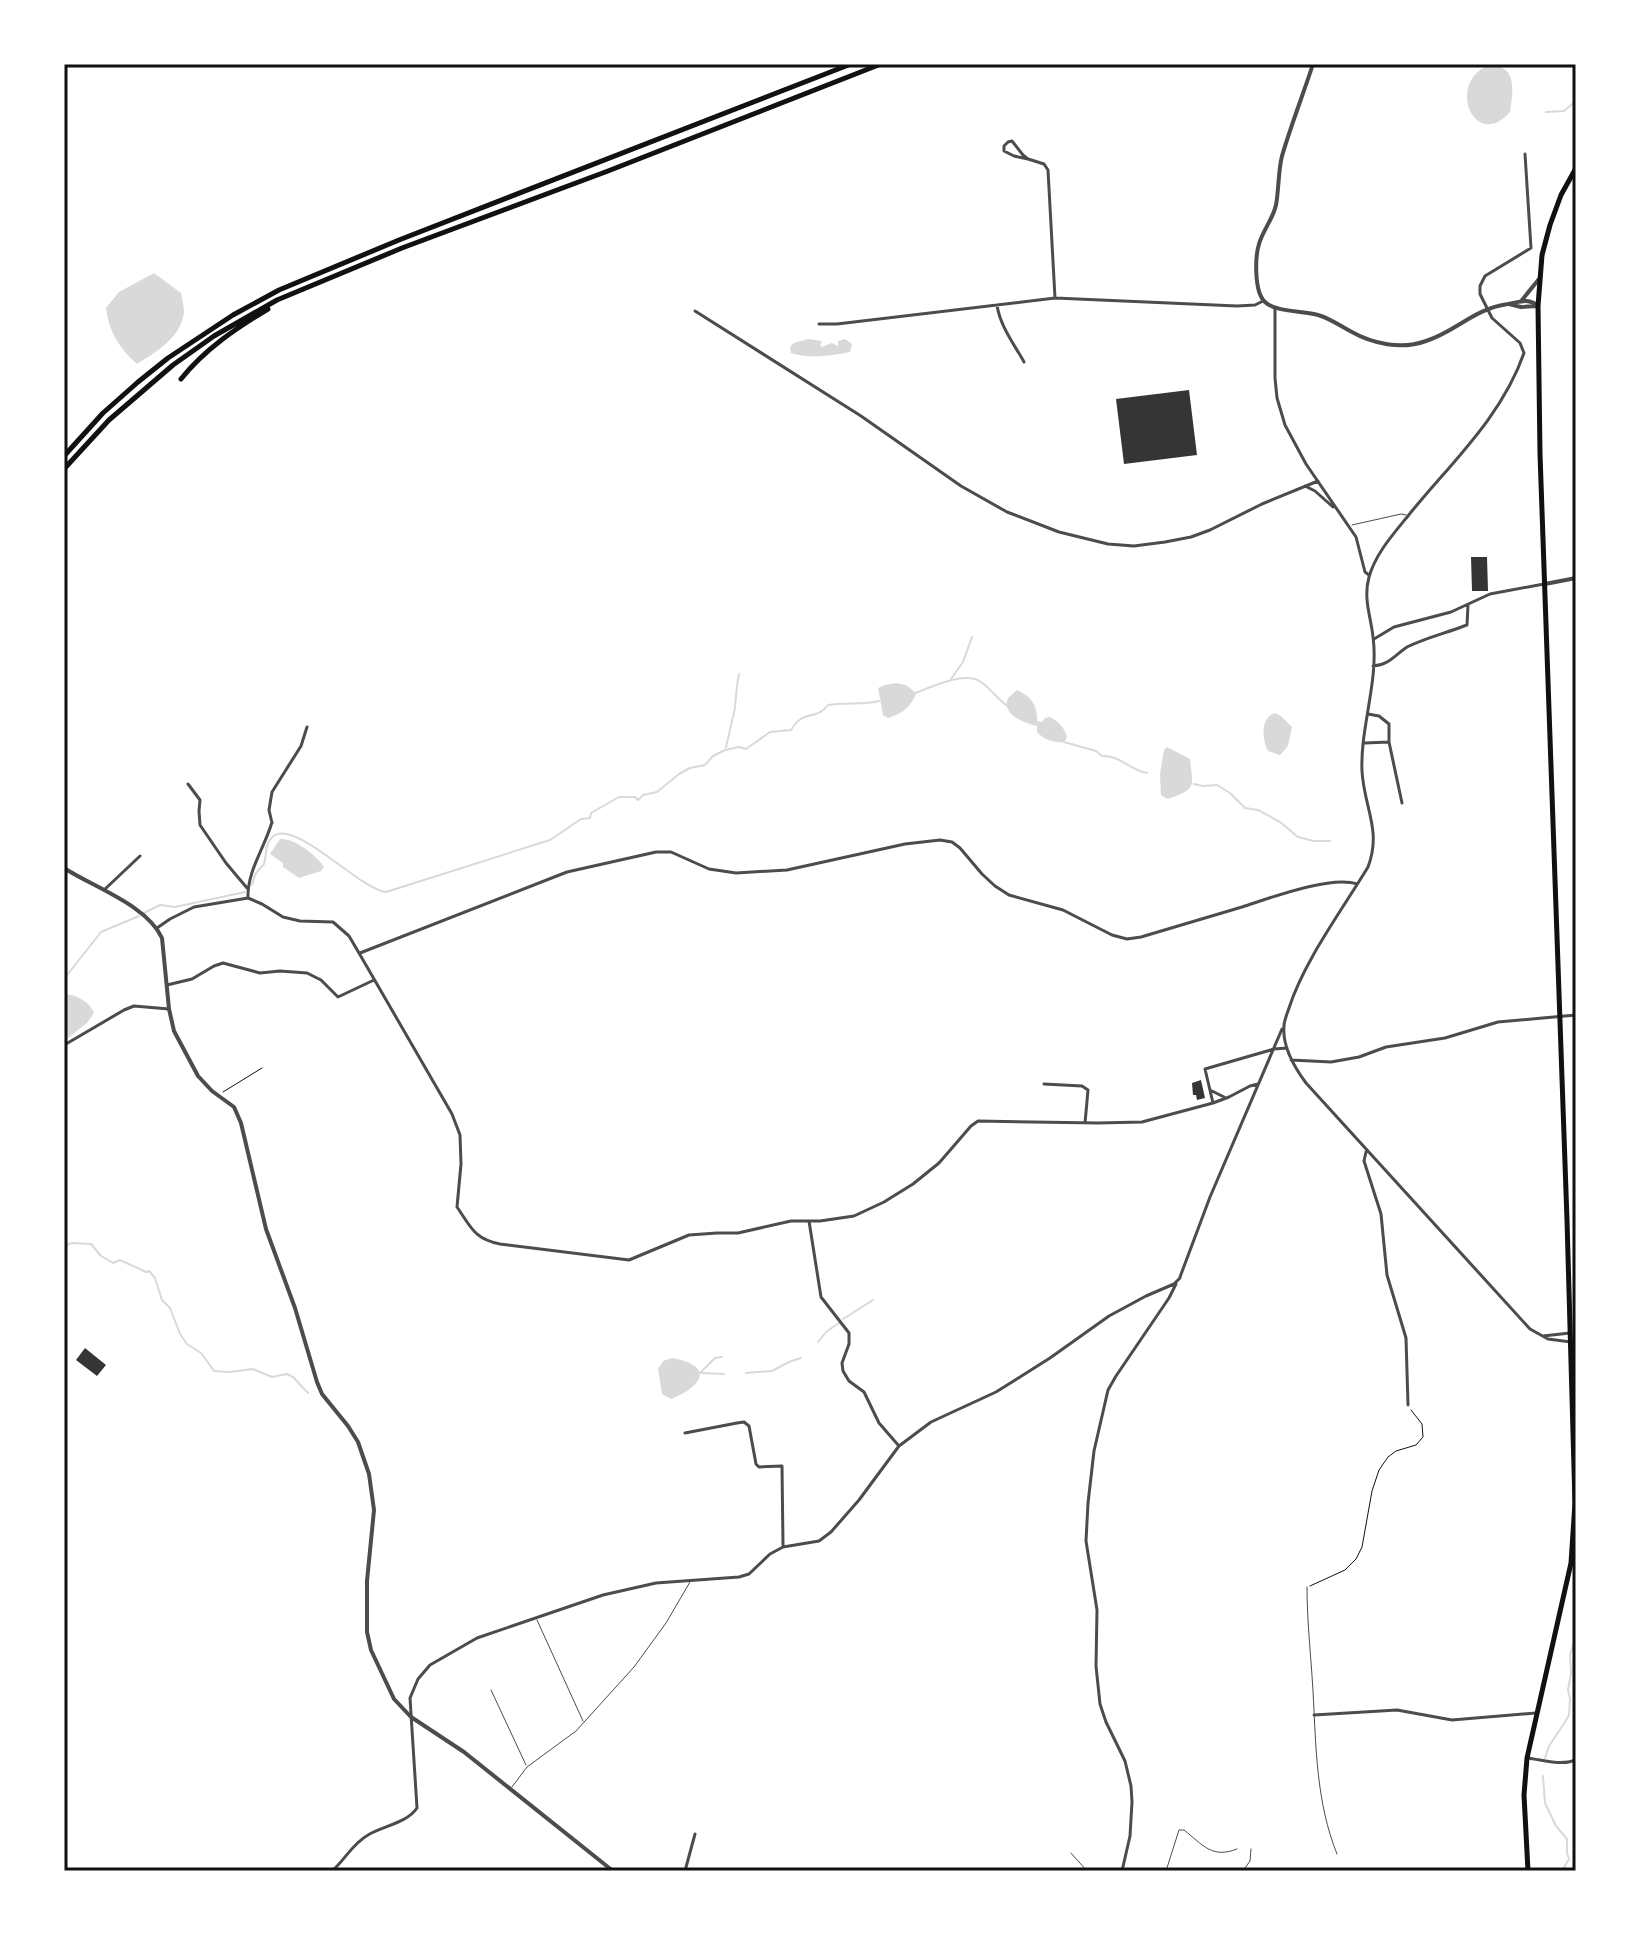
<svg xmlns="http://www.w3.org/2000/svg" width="1640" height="1935" font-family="Mulish,sans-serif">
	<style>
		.water { fill: #d9d9d9 }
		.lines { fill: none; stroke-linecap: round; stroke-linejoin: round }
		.stream { stroke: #d9d9d9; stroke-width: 2 }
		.building { fill: #353535 }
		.path { stroke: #111; stroke-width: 1 }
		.service { stroke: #4c4c4c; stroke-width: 1 }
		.minor { stroke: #4c4c4c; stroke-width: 3 }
		.tertiary { stroke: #4c4c4c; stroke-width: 4 }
		.primary { stroke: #111; stroke-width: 5 }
		.motorway { stroke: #111; stroke-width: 5 }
		.neatline { fill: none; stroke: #111; stroke-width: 3 }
	</style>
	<rect width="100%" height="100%" fill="#fff"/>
	<path class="water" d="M1489 65C1518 66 1513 90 1510 112 1475 152 1445 83 1489 65Z
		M154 273 181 293C182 299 184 306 184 312 181 338 156 352 137 364 119 348 109 332 106 308L119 292Z
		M808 339 822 341 820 345 822 347 832 343 838 346V341L845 339 852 344 850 352C831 356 809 359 791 353L790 347 794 343Z
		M896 683 906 685 916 693C912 706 902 714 888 718L883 715 878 688 885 685Z
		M1017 690C1031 696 1038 706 1037 721L1042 722 1045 718 1050 717C1059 722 1064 727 1067 737L1064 742C1054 743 1044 740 1037 732V726C1025 723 1011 719 1006 705L1008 698Z
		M1275 713 1281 716 1292 727 1288 746 1280 755 1268 751C1262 740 1260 717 1275 713Z
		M1167 747 1190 759C1193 787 1197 789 1167 799L1161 795 1160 774 1164 750Z
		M280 839C295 838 316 855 324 867L321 871 299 878 283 867V863L270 854Z
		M64 994C77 995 89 1001 94 1013L87 1023 64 1041Z
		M672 1358C715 1366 703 1386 671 1399L662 1394 658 1369 663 1361Z"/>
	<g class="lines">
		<path class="stream" d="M1546 112 1564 111 1576 101
			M951 679 963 662 972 637
			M916 693C933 686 965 671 981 682 990 688 997 698 1006 705
			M1064 742 1096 751 1102 756C1119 755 1130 770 1147 773
			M726 747 735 708 737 685 739 674
			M1194 784 1203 786 1217 785 1230 793 1245 808 1258 810 1280 822 1298 837 1314 841H1330
			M252 885C253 881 254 877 256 873 257 872 263 865 264 864 267 855 264 842 275 835 298 822 361 890 386 892L550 840 581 819 590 818 591 813 619 797H635L638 800 643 795 657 792 679 774 690 768 705 765 713 756 725 750 739 747 746 749 770 732 791 730C804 708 815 722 828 705 846 702 862 705 879 701
			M144 913 160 905 175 907 245 892
			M64 979 101 932 139 916
			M64 989 65 994
			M64 1246 72 1243 91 1244 101 1256 113 1263 120 1260 146 1272 149 1271 155 1278 162 1300 170 1308 180 1334 187 1344 201 1353 214 1371 229 1372 253 1369 272 1377 287 1374 293 1377 308 1393
			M843 1319 873 1300
			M818 1342 826 1332 839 1323
			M700 1373 715 1358 722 1357
			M702 1373 724 1374
			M746 1373 772 1371 789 1362 801 1358
			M1545 1758 1549 1746 1565 1722 1569 1715 1570 1699 1568 1690 1571 1673 1570 1655 1576 1635
			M1543 1776 1545 1803 1556 1826 1567 1839V1853L1569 1859 1562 1871"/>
	</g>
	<path class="building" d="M1189 390 1197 455 1124 464 1116 399Z
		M1471 557H1487L1488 591H1472Z
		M1201 1080 1205 1098 1197 1100 1196 1095H1193L1192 1083Z
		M85 1348 106 1365 97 1376 76 1360Z"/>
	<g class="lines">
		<path class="path" d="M223 1092 262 1068
			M1310 1586 1345 1570 1356 1559 1362 1547 1372 1491 1379 1470 1388 1457 1396 1451 1416 1445 1423 1437 1422 1424 1411 1410"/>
		<path class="service" d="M1352 525 1401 514 1406 515
			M1307 1587C1307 1622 1311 1656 1313 1691 1316 1746 1316 1802 1337 1854
			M537 1620 583 1721
			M491 1690 526 1765
			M512 1787 527 1767 576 1731 634 1667 666 1623 690 1582
			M1071 1853 1087 1871
			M1166 1871 1179 1830H1184C1203 1845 1212 1859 1237 1849
			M1243 1871 1250 1861 1251 1849"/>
		<path class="minor" d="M1525 154 1531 248 1485 276 1480 286V294L1492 318 1520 343 1524 353C1502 416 1453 461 1412 511 1396 531 1376 552 1369 577 1363 599 1371 617 1373 637 1379 680 1360 728 1362 771 1364 808 1382 830 1368 867 1342 910 1304 961 1289 1008 1287 1014 1284 1021 1284 1026 1282 1047 1294 1067 1306 1083L1530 1329 1548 1339 1571 1342
			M1028 159 1014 156 1004 151V146L1008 142 1012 141 1023 155 1028 159 1044 164 1048 170 1055 298
			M997 305C1000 326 1014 344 1024 362
			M1275 309V378L1277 398 1285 425 1306 464 1356 537 1365 572 1369 575
			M695 311 861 416 961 486 1007 512 1059 532 1108 544 1134 546 1165 542 1191 537 1210 530 1262 504 1318 481
			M819 324H837L1055 298 1237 306 1255 305 1263 301
			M1305 486 1315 491 1333 507
			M1374 639 1394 627 1451 612 1490 594 1544 584
			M1373 666C1389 665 1395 655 1407 647 1425 638 1446 633 1464 626L1467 625 1468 605
			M1368 714 1379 716 1389 724V742
			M1365 743 1389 742 1402 803
			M188 784 200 800 199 811 200 825 226 863 247 888
			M272 823 269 810 272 792 301 746 307 727
			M104 890 140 856
			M248 898C247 871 265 847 272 822
			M157 928 170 919 194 907 248 898 262 904 283 917 300 921 333 922 349 936 359 953 452 1114 460 1135 461 1164 457 1207C471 1227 474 1239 500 1244L629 1260 689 1235 717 1233H738L791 1221H820L854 1216 884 1202 913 1184 939 1163 971 1126 978 1121 1098 1123 1142 1122 1213 1103 1229 1097 1250 1086 1258 1084
			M360 953 567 872 656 852H671L709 869 736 873 787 870 905 844 940 840 952 842 960 848 982 874 995 886 1009 895 1063 910 1112 935 1127 939 1141 937C1175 927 1209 917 1242 907 1270 898 1331 875 1357 884
			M167 985 192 979 214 966 223 963 260 973 280 971 307 973 321 980 338 997 374 980
			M66 1044 124 1010 134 1006 169 1009
			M1291 1060 1331 1062 1359 1057 1386 1047 1445 1038 1498 1022 1576 1015
			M1044 1084 1082 1086 1088 1090 1085 1123
			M1210 1090 1224 1097
			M1213 1103 1205 1069 1274 1049 1287 1048
			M1366 1152 1364 1161 1381 1214 1387 1275 1406 1338 1408 1405
			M809 1221 821 1297 849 1333V1344L842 1363 843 1371 849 1381 864 1392 879 1423 899 1446
			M1180 1277 1210 1197 1282 1029
			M1543 1336 1570 1333
			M685 1433 737 1423 744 1422 749 1426 756 1464 759 1467 782 1466 783 1545
			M1314 1715 1397 1710 1452 1720 1536 1713
			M1527 1758C1544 1760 1559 1766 1576 1760
			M332 1871C345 1860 352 1844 368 1835 383 1826 407 1823 417 1808L410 1698 418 1679 430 1665 477 1638 603 1595 656 1583 739 1577 749 1574 770 1554 783 1547 819 1541 831 1532 859 1500 899 1446 931 1422 996 1392 1050 1358 1109 1316 1146 1296 1174 1284 1180 1278
			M685 1871 695 1834
			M1122 1871 1130 1836 1132 1802 1131 1786 1125 1761 1106 1722 1100 1704 1096 1666 1097 1610 1086 1541 1088 1503 1094 1451 1108 1390 1116 1376 1169 1298 1176 1284"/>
		<path class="tertiary" d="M1313 64C1303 95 1291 125 1282 156 1278 172 1279 189 1276 205 1273 219 1263 230 1259 244 1255 257 1254 292 1265 302 1275 312 1303 311 1318 315 1329 318 1339 325 1350 331 1373 344 1401 350 1426 341 1457 331 1473 309 1508 304 1520 302 1527 298 1537 305
			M1522 300 1539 279
			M1509 304 1521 307 1538 306
			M1545 584 1576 578
			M64 868C93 887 147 905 162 938L169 1009 174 1031 198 1076 212 1091 234 1107 241 1123 266 1229 295 1308 317 1382 322 1394 348 1426 358 1442 369 1474 374 1510 367 1581V1632L371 1650 394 1699 411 1717 464 1752 613 1871"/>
		<path class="primary" d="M1528 1871 1524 1795 1527 1758 1571 1563 1575 1503 1567 1220 1540 454 1538 306 1542 255 1550 225 1561 195 1576 168"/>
		<path class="motorway" d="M181 379C205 349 235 329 268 309
			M64 456 103 413 138 382 168 358 233 315 279 290 399 240 851 64
			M64 469 109 420 173 365 214 336 277 300 402 248 608 171 881 64"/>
	</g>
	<rect width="1640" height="1935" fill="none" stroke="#ffffff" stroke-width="132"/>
	<rect x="66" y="66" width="1508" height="1803" class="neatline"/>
</svg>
